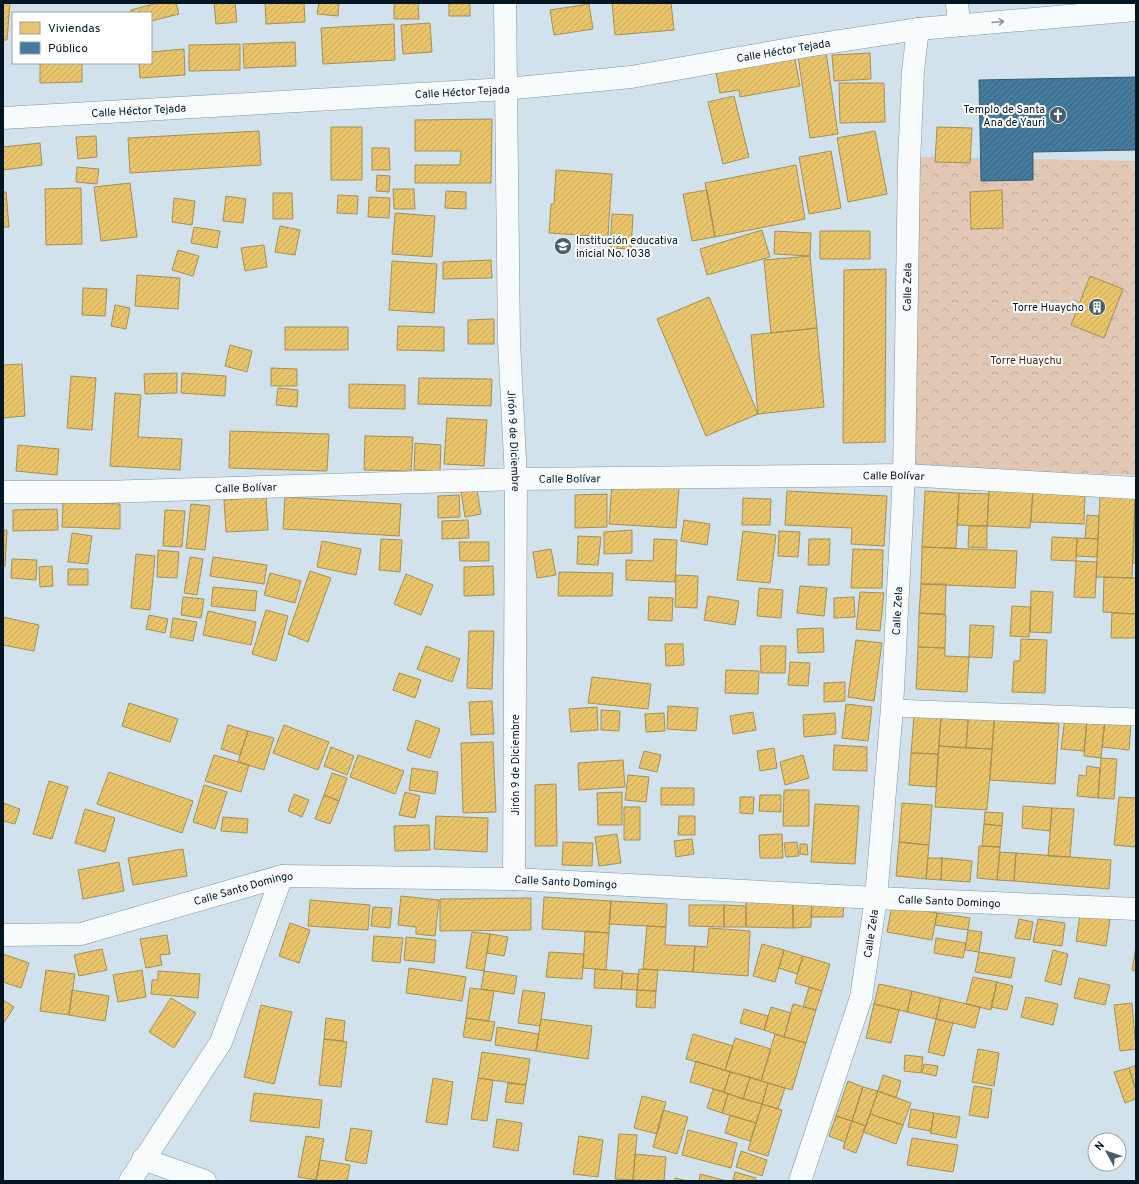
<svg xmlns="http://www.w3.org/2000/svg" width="1139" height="1184" font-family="Overpass,sans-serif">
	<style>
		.park { fill: url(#park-crowns) }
		.homes { fill: url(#homes-hatch); stroke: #a39054 }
		.public { fill: url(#public-hatch); stroke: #315d78 }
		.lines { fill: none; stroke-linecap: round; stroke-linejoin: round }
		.service-casing { stroke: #7f96a2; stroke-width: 18 }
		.minor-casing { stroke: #7f96a2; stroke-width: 23 }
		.service { stroke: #f8fbfc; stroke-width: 17 }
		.minor { stroke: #f8fbfc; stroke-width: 22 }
		.oneway { stroke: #89949a }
		.labels { text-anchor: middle; stroke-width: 4; stroke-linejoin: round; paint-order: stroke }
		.street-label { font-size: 11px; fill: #011622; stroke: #fff }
		.poi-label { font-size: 11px; fill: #011622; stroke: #fff; text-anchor: end }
		.park-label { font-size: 11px; fill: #421f03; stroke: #fff }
	</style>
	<defs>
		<pattern id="park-crowns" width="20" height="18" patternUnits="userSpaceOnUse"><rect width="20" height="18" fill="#e2c7b5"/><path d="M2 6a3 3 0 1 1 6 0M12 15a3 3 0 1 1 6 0" fill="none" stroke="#c0aa9b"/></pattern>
		<pattern id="homes-hatch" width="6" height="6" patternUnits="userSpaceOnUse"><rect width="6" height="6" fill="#e9c46a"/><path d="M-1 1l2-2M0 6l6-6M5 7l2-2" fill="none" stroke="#c6a85c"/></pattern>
		<pattern id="public-hatch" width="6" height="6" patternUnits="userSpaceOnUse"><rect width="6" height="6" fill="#457b9d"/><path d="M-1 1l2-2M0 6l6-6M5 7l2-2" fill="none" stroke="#376480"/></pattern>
	</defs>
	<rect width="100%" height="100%" fill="#d2e2ec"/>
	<path class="park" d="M919 157 1136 161V475L915 467Z"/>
	<path class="homes" d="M3 3H10L7 40H3Z
		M157 3H176L179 14 151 21V13H131V10Z
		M214 3H235L237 22 216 24Z
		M265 3H304L305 22 266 24Z
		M319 3H339L338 16 317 14Z
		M394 3H418L419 19H394Z
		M449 3H470V16H449Z
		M612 3H671L674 30 615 35Z
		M589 4 593 29 554 35 550 10Z
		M430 23 432 52 403 54 401 25Z
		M394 24 395 60 323 64 321 28Z
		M295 42 296 66 244 68 243 44Z
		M240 44V70L189 71V45Z
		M184 49 185 75 140 78 139 63H151V52Z
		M826 52 838 134 810 138 798 56Z
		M870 53 871 79 834 81 832 55Z
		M794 54 800 86 740 97 739 90 720 93 715 68Z
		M40 63H82V82L40 83Z
		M839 83H884L885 122 840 123Z
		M734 96 749 157 723 164 708 102Z
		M492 119 491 183H415V165H460L461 151H415V120Z
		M331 127H362V180H331Z
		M937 127 972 128 970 163 935 162Z
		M259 131 261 165 130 173 128 138Z
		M875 131 887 194 848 202 837 138Z
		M96 136 97 157 78 159 76 137Z
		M40 143 42 165 3 170V147Z
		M372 148H389L390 170H372Z
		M831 151 841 208 809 214 799 157Z
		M796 165 805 219 715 237 705 183Z
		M77 167 99 169 97 184 76 182Z
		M556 170 612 174 608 237 549 233 551 204H554Z
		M377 175 390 176 389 192 376 191Z
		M130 183 137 237 101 241 94 187Z
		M81 188 82 244 46 245 45 189Z
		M393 189H414L415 209H394Z
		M707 190 715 237 692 241 683 194Z
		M1002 190 1003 228 971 229 970 192Z
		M446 191 466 192V209L445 208Z
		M3 192H6L9 227H3Z
		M273 193H292L293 219H273Z
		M338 195 358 196 357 214 337 213Z
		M226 196 246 199 243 223 223 221Z
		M369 197 390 198 389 218 368 217Z
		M174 198 195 201 192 225 172 222Z
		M395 213 435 216 432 257 392 254Z
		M612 214 633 215 631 249 610 248Z
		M280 226 300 230 295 255 275 252Z
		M194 227 220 231 217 248 191 243Z
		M762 230 770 257 707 275 700 249Z
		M775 231 811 233 810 256 774 254Z
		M820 231H870V259H820Z
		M264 245 267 267 245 271 241 248Z
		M178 250 199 256 193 276 172 270Z
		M810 256 817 328 771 333 764 260Z
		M491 260 492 278 443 279V262Z
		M392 261 437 264 434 313 389 310Z
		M886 269 885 442 843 443 844 270Z
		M137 275 180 278 178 309 135 306Z
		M1090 276 1123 289 1104 338 1071 325Z
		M83 288 107 289 105 316 82 315Z
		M709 297 758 414 706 436 657 319Z
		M115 305 130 308 126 329 111 326Z
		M494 319V344H468V320Z
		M398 326 444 327V351L397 350Z
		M285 327H348V350H285Z
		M817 328 824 407 758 414 751 335Z
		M230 345 252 351 247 372 225 366Z
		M22 364 25 416 3 418V365Z
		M271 368 297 369V386H271Z
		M177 373V393L145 394 144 374Z
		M182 373 226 376 225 396 181 393Z
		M71 376 96 378 92 430 67 428Z
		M419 378 492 379 491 406 418 404Z
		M349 384 405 385V409L349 408Z
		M278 388 298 390 297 407 276 405Z
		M115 393 141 395 138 437 182 439 180 470 110 466Z
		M447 418 487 420 484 466 444 464Z
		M230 431 329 434 327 471 229 468Z
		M365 436 413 437 411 471 364 470Z
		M415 443 441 445 440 471 414 470Z
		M18 445 59 449 57 475 16 471Z
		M612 484 679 488 676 528 609 524Z
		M989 488 1033 490 1030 528 987 526Z
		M477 490 481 514 465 517 461 492Z
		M1033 490 1085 492 1084 524 1031 522Z
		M787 491 887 496 884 546 851 544 852 528 785 525Z
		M925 491 959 493 956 548 922 547Z
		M959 493 989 494 987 526 957 525Z
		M607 494V527L575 528V495Z
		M459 495 460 517 438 518V496Z
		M1100 496 1135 498 1132 578 1096 577Z
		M266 497 268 530 226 532 224 500Z
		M285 497 401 504 399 536 283 529Z
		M743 498 771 499 770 525H742Z
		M1135 498H1136V563H1133Z
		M63 502 120 504V529L62 527Z
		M191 504 210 506 205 550 186 548Z
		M57 509 58 530 13 531V510Z
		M165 510 185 511 182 547 163 546Z
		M1087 515 1099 516 1098 539 1085 538Z
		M468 520 469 538 442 539V521Z
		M684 520 710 524 707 545 681 541Z
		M969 526H987V548L968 547Z
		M3 530H7L5 566H3Z
		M632 530V553L604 554V532Z
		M743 531 776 535 770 583 737 580Z
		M779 531 800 532 798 557 778 556Z
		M72 533 92 536 88 564 68 562Z
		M578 536 601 537 598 565 577 564Z
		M1052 537 1077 538 1076 561 1051 560Z
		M1077 538 1098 539 1097 557 1076 556Z
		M381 539 402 540 400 572 379 570Z
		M654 539 677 540 675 582 626 580V560L653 561Z
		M809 539H830L829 565H808Z
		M322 541 361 549 356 575 317 567Z
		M459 542H489V561H460Z
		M922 547 1017 551 1015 588 921 584Z
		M551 549 556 575 537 578 533 552Z
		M853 549 883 550 882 588H851Z
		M158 550 179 552 177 578 157 577Z
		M136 554 155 556 150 610 131 608Z
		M190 557 203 559 197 595 184 593Z
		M213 557 267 565 264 584 210 576Z
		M12 559 37 560 36 580 11 578Z
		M1076 561 1097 562 1095 598 1074 597Z
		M52 566 53 586 40 587 39 567Z
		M493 566 494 595 464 596V567Z
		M68 569H88V585H68Z
		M310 571 331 578 308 642 288 634Z
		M559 572 613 573 612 596H558Z
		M270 573 301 581 295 603 264 595Z
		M406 574 433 585 421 615 394 604Z
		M676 575 698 576 697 608 675 607Z
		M1104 577 1136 578V614L1103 612Z
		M921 584H946L945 614 919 613Z
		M800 586 827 588 824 616 797 613Z
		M213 587 257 591 255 611 211 606Z
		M759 588 783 590 781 618 757 616Z
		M1031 591 1053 592 1051 633 1030 632Z
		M860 592 884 593 880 631 856 629Z
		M708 596 739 601 735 625 704 620Z
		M183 597 204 599 201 618 181 615Z
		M649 597 673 598 672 621 648 620Z
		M854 597 855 617 834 618V598Z
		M1012 606 1031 607 1029 637 1010 636Z
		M266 610 288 616 276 661 252 654Z
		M208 611 256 622 251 645 203 635Z
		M919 613 946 615 945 648 918 647Z
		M1112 613 1136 614V638H1111Z
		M149 615 168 619 165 633 146 629Z
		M3 617 39 625 34 651 3 645Z
		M173 618 197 622 193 641 170 637Z
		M970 625 994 626 992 658 969 657Z
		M823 628 824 652 798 653 797 629Z
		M469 631H494L492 689 467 688Z
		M1021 639 1047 640 1045 693 1012 692 1014 661H1020Z
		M856 640 882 643 874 701 848 697Z
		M665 644H683L684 665 666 666Z
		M426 646 460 659 452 682 417 669Z
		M760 646H786L785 673H761Z
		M918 647 945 648V656L969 657 967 692 916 689Z
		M790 662 810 663 808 686 788 685Z
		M726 670 759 671 758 694 725 693Z
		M399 673 421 680 415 698 393 690Z
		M592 677 651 684 648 709 588 703Z
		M845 682V701L824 702V683Z
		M492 701 494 734 471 735 469 702Z
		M129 703 178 719 170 742 122 726Z
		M846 704 872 707 868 741 842 738Z
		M668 706 698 708 696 731 667 729Z
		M597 707 598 730 571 732 569 709Z
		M601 710 620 711 619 731 601 730Z
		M753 712 756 730 733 734 730 716Z
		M969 712 995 714 992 749 966 748Z
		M664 713 665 731 646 732 645 714Z
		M835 713 836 734 804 737 803 715Z
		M914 716 941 718 938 754 911 753Z
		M1065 717 1087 719 1084 751 1061 749Z
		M941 718 968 720 966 748 939 746Z
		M1087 719 1105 720 1101 758 1084 756Z
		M416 720 440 729 430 758 407 750Z
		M994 720 1059 724 1055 784 990 780Z
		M1105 720 1131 722 1129 750 1102 747Z
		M228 725 248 731 240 755 221 749Z
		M284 725 329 742 318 770 273 753Z
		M248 731 274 738 264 770 238 762Z
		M493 742 496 812 463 813 461 743Z
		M834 745 867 747V771L833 770Z
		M939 746 992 749 987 810 935 807Z
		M331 747 354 756 347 775 324 766Z
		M774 748 777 768 760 771 757 751Z
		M644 751 661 755 657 772 639 768Z
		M911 753 938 754 936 787 909 785Z
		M214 755 249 765 241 792 205 781Z
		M358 755 404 771 395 794 350 777Z
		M803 755 809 778 785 785 780 762Z
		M1101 758 1117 759 1114 799 1098 798Z
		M623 760 625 787 579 790 578 763Z
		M1087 766 1100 768 1098 798 1077 796 1079 775 1086 776Z
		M412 768 438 772 435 794 409 790Z
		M109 772 193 801 182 833 97 804Z
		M332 773 347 778 339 801 324 795Z
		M628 775 649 777 646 802 625 800Z
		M49 781 68 787 52 839 33 834Z
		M556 784 557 846H535V785Z
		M204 785 227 792 215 829 193 822Z
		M661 788H694V805H661Z
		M784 790H809V826H783Z
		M405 792 420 796 415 818 399 815Z
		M622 792V825H598L597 793Z
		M294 794 309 800 302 817 288 811Z
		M324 795 339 801 330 824 315 819Z
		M760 795H781V812L759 811Z
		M740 797H754L753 814 740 813Z
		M1119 797 1136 798V847L1114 845Z
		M3 803 20 809 15 824 3 821Z
		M902 803 932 805 929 845 899 842Z
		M815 804 859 806 855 864 811 862Z
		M1023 806 1052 808 1050 831 1022 828Z
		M624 807H640V840H624Z
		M1052 808 1074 809 1070 857 1048 856Z
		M85 809 115 818 105 852 75 843Z
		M985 812 1003 813 1002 826 984 824Z
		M436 816 488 818 487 852 434 849Z
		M679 816H695V835H678Z
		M223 817 248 819 247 833 221 831Z
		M984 824 1002 826 1000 847 982 846Z
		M429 825 430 850 395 851 394 826Z
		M617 834 621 863 599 866 595 837Z
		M782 834 783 858H760L759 835Z
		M692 839 694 854 676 857 674 841Z
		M563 842 593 843 592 866 562 865Z
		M797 842 799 856 786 857 784 843Z
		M899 842 929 845 926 879 896 876Z
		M800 844H807L808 855 800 854Z
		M979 846 1000 847 997 880 977 878Z
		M183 849 187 876 133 885 128 858Z
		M1000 852 1016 853 1014 881 997 880Z
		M1016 853 1111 860 1109 889 1014 881Z
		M928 858H942L941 880 926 879Z
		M942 858 972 861 970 882 941 880Z
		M119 862 124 891 83 899 78 870Z
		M401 896 439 900 435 936 416 934V927L398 925Z
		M544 897 611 901 609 933 542 929Z
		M531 898V930L440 931V899Z
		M746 899H793V928L746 927Z
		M793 899H812L811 927 793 928Z
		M812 899H844L843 917H811Z
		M310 900 370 905 368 930 308 926Z
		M611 901 667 904 666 927 609 924Z
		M689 905H724V927L689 926Z
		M724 905 746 906V927H724Z
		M892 905 937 913 932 940 887 932Z
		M373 907 392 908 390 928 371 926Z
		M937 913 970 918 968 930 935 925Z
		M1080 914 1110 919 1106 946 1076 941Z
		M1019 919 1033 922 1030 940 1015 938Z
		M1038 919 1065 923 1062 946 1033 942Z
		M290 923 310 930 299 963 279 956Z
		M647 926 666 927 665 945 695 946 693 972 643 969Z
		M709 928 750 931 748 976 693 972 695 946 707 947Z
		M968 930 982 932 979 952 965 950Z
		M585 931 609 933 606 970 583 968Z
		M472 932 490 934 484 971 466 968Z
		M490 934 508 937 504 956 487 953Z
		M167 935 170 954 160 955 162 965 146 968 140 939Z
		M374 936 403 938 400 963 372 961Z
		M406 937 436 940 434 963 404 960Z
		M936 938 966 943 963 958 934 953Z
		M762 944 784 950 775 982 753 976Z
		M1136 947V971L1132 970Z
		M102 949 107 970 79 976 74 955Z
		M784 950 803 956 797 974 779 968Z
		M1053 950 1068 954 1061 985 1045 981Z
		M549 952 584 954 582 979 546 977Z
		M979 952 1015 958 1011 978 975 972Z
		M3 954 29 963 21 988 3 982Z
		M803 956 830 964 822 991 795 983Z
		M409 968 466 977 462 1001 406 993Z
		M595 969 623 971 621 989 594 988Z
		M639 969 658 970 656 991 637 990Z
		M46 970 75 974 69 1015 40 1011Z
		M142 970 146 997 118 1002 113 975Z
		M158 971 200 974 198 998 151 994 152 980H158Z
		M484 971 517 976 514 994 481 989Z
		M622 973 638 974 637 990 621 989Z
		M973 977 997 982 991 1010 966 1004Z
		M1079 978 1110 985 1105 1005 1074 998Z
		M997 982 1013 986 1007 1010 991 1007Z
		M879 984 912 991 907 1012 874 1004Z
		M809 987 822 991 816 1010 803 1007Z
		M470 988 494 991 489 1021 466 1018Z
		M72 990 109 996 105 1021 69 1015Z
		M523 990 545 993 540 1026 518 1023Z
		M637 990 656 991 655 1008 636 1007Z
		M912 991 941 998 936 1019 907 1012Z
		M1026 997 1058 1004 1053 1025 1021 1017Z
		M171 998 196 1013 174 1048 149 1032Z
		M941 998 980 1007 975 1028 936 1019Z
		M3 1000 14 1007 3 1024Z
		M1132 1003 1136 1049 1120 1051 1114 1005Z
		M793 1004 816 1010 806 1043 784 1037Z
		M874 1004 899 1010 891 1043 866 1038Z
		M261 1005 292 1012 274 1084 244 1077Z
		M771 1007 791 1013 784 1037 764 1030Z
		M744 1009 768 1016 764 1030 740 1023Z
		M326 1018 345 1021 343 1041 324 1039Z
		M466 1018 495 1022 491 1041 463 1037Z
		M541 1019 592 1026 588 1059 536 1051Z
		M936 1019 953 1023 944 1056 928 1052Z
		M497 1027 539 1034 536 1051 495 1045Z
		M693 1034 733 1046 725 1070 686 1059Z
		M775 1034 806 1043 792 1090 761 1081Z
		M735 1038 771 1049 761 1081 725 1070Z
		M324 1039 347 1042 341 1087 319 1085Z
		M978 1049 999 1053 994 1086 972 1082Z
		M482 1052 530 1059 526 1085 478 1078Z
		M905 1055 923 1057 921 1073 904 1071Z
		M696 1061 730 1072 724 1092 690 1082Z
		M924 1064 938 1066 936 1076 922 1073Z
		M1136 1065V1087H1135L1129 1068Z
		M1129 1068 1136 1091V1099L1125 1103 1114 1072Z
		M730 1072 750 1077 743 1099 724 1092Z
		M883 1075 901 1081 896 1098 878 1091Z
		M750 1077 768 1083 762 1104 743 1099Z
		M433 1078 453 1082 447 1125 426 1122Z
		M478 1078 493 1080 487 1121 471 1119Z
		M848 1081 863 1087 852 1121 836 1116Z
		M508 1083 526 1085 523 1104 505 1102Z
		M768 1083 785 1088 778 1109 762 1104Z
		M974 1086 992 1089 988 1118 969 1115Z
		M863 1087 878 1091 866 1126 852 1121Z
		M713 1089 728 1094 722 1113 707 1108Z
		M878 1091 911 1103 903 1125 870 1114Z
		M254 1093 322 1100 319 1128 250 1121Z
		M728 1094 762 1104 756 1123 722 1113Z
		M642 1096 666 1102 657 1134 634 1128Z
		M762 1104 782 1110 768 1156 748 1150Z
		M911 1109 934 1113 931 1131 908 1127Z
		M663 1110 688 1117 677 1154 653 1147Z
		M934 1113 960 1117 956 1138 930 1133Z
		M870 1114 903 1125 896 1144 863 1132Z
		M730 1115 756 1123 750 1141 725 1133Z
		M836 1116 852 1121 845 1142 829 1136Z
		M497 1119 522 1123 518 1151 493 1147Z
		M852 1121 866 1126 856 1153 843 1148Z
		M351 1128 372 1131 366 1164 345 1160Z
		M688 1130 737 1143 731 1168 682 1155Z
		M619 1134 637 1135 633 1180 615 1179Z
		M306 1136 324 1139 316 1180 298 1177Z
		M579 1136 603 1140 598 1177 573 1174Z
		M912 1138 958 1145 953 1172 907 1165Z
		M741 1151 767 1160 762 1176 736 1167Z
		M635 1154 666 1157 664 1181 633 1180Z
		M320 1160 350 1165 347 1181H316Z
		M735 1172 756 1178 755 1181H733Z
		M700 1174 727 1181H699Z
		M675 1178 687 1181H675Z"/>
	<path class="public" d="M1136 77V150L1033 152V180L981 181 979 80Z"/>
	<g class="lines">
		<defs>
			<path id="service" d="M892 708 1136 717"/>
			<g id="minor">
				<path id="s1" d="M505 3 509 341 516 479 514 879"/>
				<path d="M957 3 959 25"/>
				<path id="s2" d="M3 118 506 89 631 77 807 46 918 29 1136 10"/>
				<path id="s3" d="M3 492H103L516 479 904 475 1136 488"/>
				<path id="s4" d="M3 935 81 934 282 876 514 879 876 898 1136 909"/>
				<path d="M143 1159 205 1181"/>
				<path d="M130 1181 221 1042 282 876"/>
				<path id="s5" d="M800 1181 861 998 876 898 892 708 904 475 909 164 913 71 918 29"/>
			</g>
		</defs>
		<use href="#service" class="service-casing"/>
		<use href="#minor" class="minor-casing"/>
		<use href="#service" class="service"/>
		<use href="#minor" class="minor"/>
	</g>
	<defs><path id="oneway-shaft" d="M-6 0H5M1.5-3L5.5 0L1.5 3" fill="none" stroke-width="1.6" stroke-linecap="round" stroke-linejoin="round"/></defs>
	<use class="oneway" href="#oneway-shaft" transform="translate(998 22) rotate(-5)"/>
	<defs>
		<symbol id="church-disc" viewBox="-11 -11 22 22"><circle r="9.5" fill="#4a5d69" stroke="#fff"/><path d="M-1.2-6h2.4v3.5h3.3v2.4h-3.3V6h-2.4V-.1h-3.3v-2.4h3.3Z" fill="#fff"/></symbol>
		<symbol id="school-disc" viewBox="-11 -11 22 22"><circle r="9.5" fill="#4a5d69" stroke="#fff"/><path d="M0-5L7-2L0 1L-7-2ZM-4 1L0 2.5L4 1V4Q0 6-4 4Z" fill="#fff"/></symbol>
		<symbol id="building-disc" viewBox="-11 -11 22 22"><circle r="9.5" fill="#4a5d69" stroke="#fff"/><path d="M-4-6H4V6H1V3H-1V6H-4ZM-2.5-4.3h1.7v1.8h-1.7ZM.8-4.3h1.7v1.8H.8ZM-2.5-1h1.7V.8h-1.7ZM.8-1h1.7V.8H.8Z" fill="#fff"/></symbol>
	</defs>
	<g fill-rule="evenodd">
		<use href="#church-disc" x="1048" y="105" width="20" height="20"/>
		<use href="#school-disc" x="553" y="236" width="20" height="20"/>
		<use href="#building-disc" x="1087" y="297" width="20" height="20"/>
	</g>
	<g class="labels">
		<g class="street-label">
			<text dy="4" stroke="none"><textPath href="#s2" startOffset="784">Calle Héctor Tejada</textPath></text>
			<text dy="4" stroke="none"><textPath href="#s2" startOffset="460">Calle Héctor Tejada</textPath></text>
			<text dy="4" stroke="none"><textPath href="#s2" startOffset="136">Calle Héctor Tejada</textPath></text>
			<text dy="4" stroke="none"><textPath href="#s5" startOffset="906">Calle Zela</textPath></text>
			<text dy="4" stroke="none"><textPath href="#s1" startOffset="438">Jirón 9 de Diciembre</textPath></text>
			<text dy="4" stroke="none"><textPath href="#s3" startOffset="891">Calle Bolívar</textPath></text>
			<text dy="4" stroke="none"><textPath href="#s3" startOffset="567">Calle Bolívar</textPath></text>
			<text dy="4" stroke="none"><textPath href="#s3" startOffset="243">Calle Bolívar</textPath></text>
			<text dy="4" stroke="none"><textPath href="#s5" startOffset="582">Calle Zela</textPath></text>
			<text transform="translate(515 765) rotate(-90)" y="4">Jirón 9 de Diciembre</text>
			<text dy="4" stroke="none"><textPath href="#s4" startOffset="571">Calle Santo Domingo</textPath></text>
			<text dy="4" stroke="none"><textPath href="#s4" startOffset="247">Calle Santo Domingo</textPath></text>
			<text dy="4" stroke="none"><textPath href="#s4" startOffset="955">Calle Santo Domingo</textPath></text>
			<text dy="4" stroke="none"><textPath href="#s5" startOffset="258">Calle Zela</textPath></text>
		</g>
		<g class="poi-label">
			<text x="1045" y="113">Templo de Santa<tspan x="1045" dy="13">Ana de Yauri</tspan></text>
			<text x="576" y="244" text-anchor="start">Institución educativa<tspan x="576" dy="13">inicial No. 1038</tspan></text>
			<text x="1084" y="311">Torre Huaycho</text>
		</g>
		<g class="park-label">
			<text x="1026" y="364">Torre Huaychu</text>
		</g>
	</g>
	<rect width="1139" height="1184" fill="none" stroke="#011622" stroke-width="8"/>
	<rect x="12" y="12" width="140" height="52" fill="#ffffff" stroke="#99a2a7"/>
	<rect x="20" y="22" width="20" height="12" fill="#e9c46a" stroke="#99a2a7"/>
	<text x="48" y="32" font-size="12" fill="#011622">Viviendas</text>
	<rect x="20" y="42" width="20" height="12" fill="#457b9d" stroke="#99a2a7"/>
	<text x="48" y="52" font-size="12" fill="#011622">Público</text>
	<g transform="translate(1107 1152) rotate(310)"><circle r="19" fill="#ffffff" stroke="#99a2a7"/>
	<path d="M0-3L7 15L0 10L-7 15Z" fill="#4a5d69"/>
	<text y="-6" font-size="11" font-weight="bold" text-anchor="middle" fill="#011622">N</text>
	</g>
</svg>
